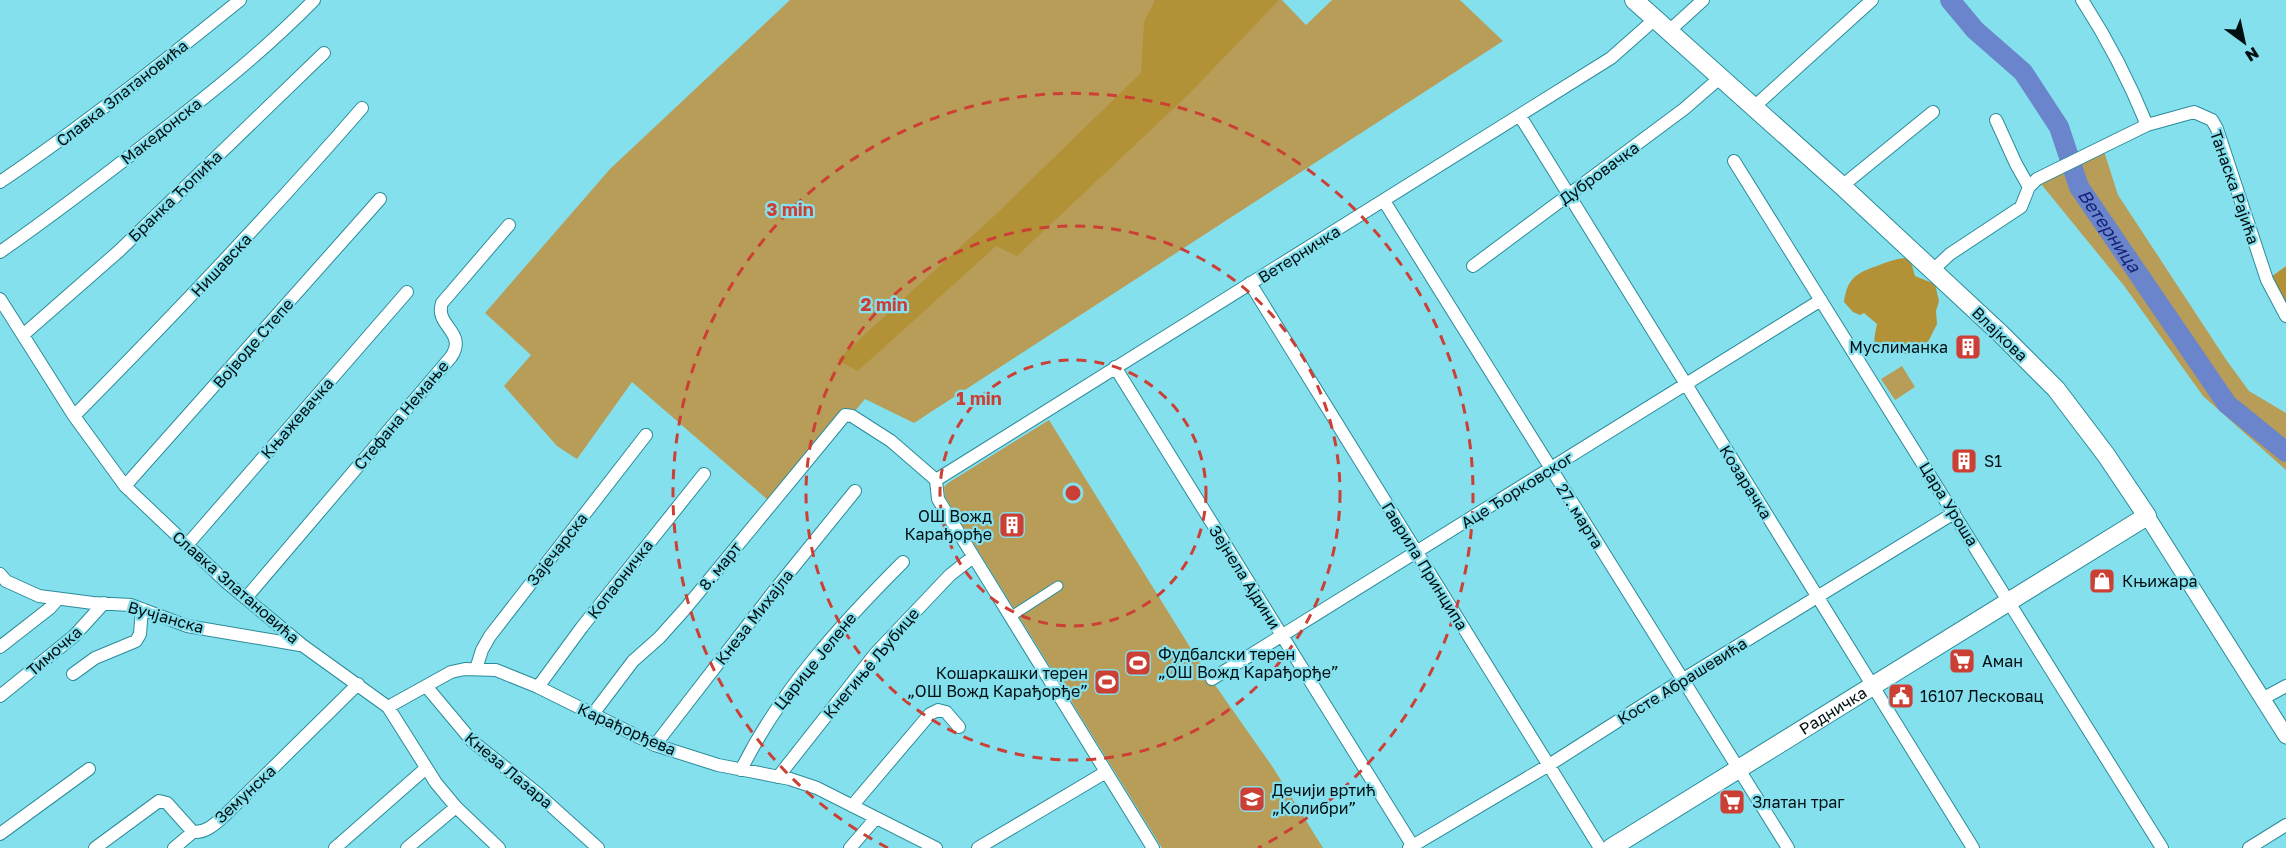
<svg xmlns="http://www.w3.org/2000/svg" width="2286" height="848" font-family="'Golos Text',sans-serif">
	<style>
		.green { fill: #b89d58 }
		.forest { fill: #b29137 }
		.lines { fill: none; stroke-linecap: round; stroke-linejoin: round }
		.river { stroke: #6b85cd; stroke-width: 20 }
		.pedestrian-casing { stroke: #2b8c99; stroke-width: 11 }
		.minor-casing { stroke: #2b8c99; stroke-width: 14 }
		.tertiary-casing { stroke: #2b8c99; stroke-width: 17 }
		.secondary-casing { stroke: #2b8c99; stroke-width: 20 }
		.pedestrian { stroke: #fff; stroke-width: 9 }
		.minor { stroke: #fff; stroke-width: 12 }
		.tertiary { stroke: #fff; stroke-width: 15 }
		.secondary { stroke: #fff; stroke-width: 18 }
		.ring { fill: none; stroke: #cc3f34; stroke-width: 3; stroke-dasharray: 10 8 }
		.labels { text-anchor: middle; stroke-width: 4.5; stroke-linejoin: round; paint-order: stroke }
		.street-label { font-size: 16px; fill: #000f12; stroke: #85e0ee }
		.poi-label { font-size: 16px; fill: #000f12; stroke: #85e0ee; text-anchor: start }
		.water-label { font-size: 18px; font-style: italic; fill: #152478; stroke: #85e0ee }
		.centre { fill: #cc3f34; stroke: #85e0ee; stroke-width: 3 }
		.ring-label { font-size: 18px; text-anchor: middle; font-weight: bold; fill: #cc3f34; stroke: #85e0ee; stroke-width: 4.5; stroke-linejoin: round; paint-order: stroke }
	</style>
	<rect width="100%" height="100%" fill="#85e0ee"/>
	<path class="green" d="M790 0H1282L1306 25 1332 0H1460L1503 41 914 423 865 399 775 506 632 382 577 459 557 446 504 386 531 355 485 313 610 169Z
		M2103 148 2118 195 2227 361 2249 391 2286 413V470L2203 396 2125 287 2037 179Z
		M1902 366 1915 387 1895 400 1881 379Z
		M1049 420 1203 668 1272 766 1323 848H1162L945 497 944 487 948 483Z"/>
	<path class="forest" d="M1155 0H1279L1189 94 1017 256 996 246 858 371 837 360 994 216 1141 73 1144 22Z
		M1905 258 1911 262 1915 276 1935 284 1939 301 1936 311 1937 324 1928 342 1923 348 1909 354H1883C1870 346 1875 336 1877 324L1864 313 1860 315 1853 312 1844 302C1847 279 1856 273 1877 266 1886 262 1895 259 1905 258Z
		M2286 266V316L2267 280Z"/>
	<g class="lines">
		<path class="river" id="s1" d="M1950 0 1975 30 2023 72 2059 127 2079 187 2227 404 2286 452"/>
		<defs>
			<path id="pedestrian" d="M1010 617 1058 586"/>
			<path id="minor" d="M2082 0C2108 40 2129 81 2147 125
				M1669 31 1703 0
				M1755 106 1872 0
				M1520 116 1973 848
				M1996 120 2016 164 2029 187
				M1734 161 2162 848
				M0 182C83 126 162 63 240 0
				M1842 186 1933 112
				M1384 201 1788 848
				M0 252C53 215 104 176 154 137 210 94 265 50 314 0
				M1473 266 1684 109 1722 76
				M1933 270 1950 254 2021 207 2029 187 2037 179 2147 125 2194 112 2212 120 2217 129 2267 280 2286 316
				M1250 283 1600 848
				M0 299 74 416 125 486 225 581 302 645 388 707 436 783 456 807 499 848
				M23 335 119 251 324 53
				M1115 367 1414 848
				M74 416C173 316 270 214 362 108
				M936 480 1611 58 1655 19
				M936 480 938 499 1153 848
				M125 486 380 199
				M187 545 407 292
				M0 574 6 581 39 596 93 603 131 605 187 626 300 645
				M246 598 451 357C468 332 434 326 442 303L509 225
				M0 647 50 608 57 600
				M476 669 482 650 490 636 646 435
				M73 674 95 658 136 641 140 634 142 609
				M1212 679 1821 300
				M426 686 472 741 538 794 598 848
				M538 687 582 627 704 474
				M0 696 74 636 104 603
				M2262 699 2286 686
				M388 707 451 672 465 669 496 670 538 687 655 745 718 765 790 779 817 788 936 848
				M593 714 633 661 659 638 685 609 845 415 852 416 891 441 936 480
				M655 745 774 591 855 491
				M741 770C780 691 841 624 903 562
				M778 777 875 654 950 575 973 557
				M852 806 930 714 938 710 946 712 959 727
				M0 834 89 769
				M95 848 159 801 167 803 193 832C205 833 214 825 223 817L358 684
				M174 848 193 832
				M335 848 425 769
				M407 848 456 807
				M850 848 876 818
				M978 848 1106 772
				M1409 848 1549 765 1682 680 1954 513
				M2249 848 2286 825"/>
			<path id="tertiary" d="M2147 516 2286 736"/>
			<g id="secondary">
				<path id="s2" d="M1611 848 2147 516 2106 455 2056 389 2001 334 1842 186 1634 0"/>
			</g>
		</defs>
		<use href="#pedestrian" class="pedestrian-casing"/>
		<use href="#minor" class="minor-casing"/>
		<use href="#tertiary" class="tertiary-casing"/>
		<use href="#secondary" class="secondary-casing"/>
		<use href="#pedestrian" class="pedestrian"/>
		<use href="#minor" class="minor"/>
		<use href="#tertiary" class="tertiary"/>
		<use href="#secondary" class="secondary"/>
	</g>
	<g class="ring">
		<circle cx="1073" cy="493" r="133"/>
		<circle cx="1073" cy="493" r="267"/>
		<path d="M888 848A400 400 0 1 1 1258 848"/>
	</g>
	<defs>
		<symbol id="building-square" viewBox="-11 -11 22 22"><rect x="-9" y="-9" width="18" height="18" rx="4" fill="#cc3f34" stroke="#85e0ee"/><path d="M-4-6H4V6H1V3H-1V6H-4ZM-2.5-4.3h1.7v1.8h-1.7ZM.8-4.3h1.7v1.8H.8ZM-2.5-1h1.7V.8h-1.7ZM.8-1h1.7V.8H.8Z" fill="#fff"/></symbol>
		<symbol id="shop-square" viewBox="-11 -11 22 22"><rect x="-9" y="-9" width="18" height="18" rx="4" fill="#cc3f34" stroke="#85e0ee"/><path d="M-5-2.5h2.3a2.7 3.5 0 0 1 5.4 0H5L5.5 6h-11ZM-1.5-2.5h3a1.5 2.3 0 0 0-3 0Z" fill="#fff"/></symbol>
		<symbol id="supermarket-square" viewBox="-11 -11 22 22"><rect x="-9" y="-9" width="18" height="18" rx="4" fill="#cc3f34" stroke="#85e0ee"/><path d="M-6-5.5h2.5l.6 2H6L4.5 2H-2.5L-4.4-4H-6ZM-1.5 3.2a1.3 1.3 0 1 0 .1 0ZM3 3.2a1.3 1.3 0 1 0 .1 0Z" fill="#fff"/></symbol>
		<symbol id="stadium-square" viewBox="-11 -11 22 22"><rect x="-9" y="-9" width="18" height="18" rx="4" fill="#cc3f34" stroke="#85e0ee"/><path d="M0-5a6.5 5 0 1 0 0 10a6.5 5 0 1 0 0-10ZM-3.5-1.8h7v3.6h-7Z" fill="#fff"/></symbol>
		<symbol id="civic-square" viewBox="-11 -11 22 22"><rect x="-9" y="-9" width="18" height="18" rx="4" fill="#cc3f34" stroke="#85e0ee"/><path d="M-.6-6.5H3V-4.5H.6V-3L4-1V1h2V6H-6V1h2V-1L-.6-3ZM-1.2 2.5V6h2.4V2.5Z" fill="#fff"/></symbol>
		<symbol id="school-square" viewBox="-11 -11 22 22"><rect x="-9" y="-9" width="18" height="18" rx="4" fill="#cc3f34" stroke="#85e0ee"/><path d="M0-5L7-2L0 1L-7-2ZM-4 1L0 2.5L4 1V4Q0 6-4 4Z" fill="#fff"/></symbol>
	</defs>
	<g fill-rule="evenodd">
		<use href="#building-square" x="1953" y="332" width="30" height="30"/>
		<use href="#building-square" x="1949" y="446" width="30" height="30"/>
		<use href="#building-square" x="997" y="510" width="30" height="30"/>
		<use href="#shop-square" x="2087" y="566" width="30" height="30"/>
		<use href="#supermarket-square" x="1947" y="646" width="30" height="30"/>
		<use href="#stadium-square" x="1123" y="648" width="30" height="30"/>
		<use href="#stadium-square" x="1092" y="667" width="30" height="30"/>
		<use href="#civic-square" x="1886" y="681" width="30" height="30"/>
		<use href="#school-square" x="1237" y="784" width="30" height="30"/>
		<use href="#supermarket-square" x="1717" y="787" width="30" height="30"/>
	</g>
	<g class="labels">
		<g class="street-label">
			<text transform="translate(122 93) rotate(-38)" y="6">Славка Златановића</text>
			<text transform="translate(161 131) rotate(-38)" y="6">Македонска</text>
			<text transform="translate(1599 173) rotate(-36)" y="6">Дубровачка</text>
			<text transform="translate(2235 187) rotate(71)" y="6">Танаска Рајића</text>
			<text transform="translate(175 196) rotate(-44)" y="6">Бранка Ћопића</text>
			<text transform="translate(1299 254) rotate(-32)" y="6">Ветерничка</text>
			<text transform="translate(221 265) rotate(-47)" y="6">Нишавска</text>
			<text transform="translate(2000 334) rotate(44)" y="6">Влајкова</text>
			<text transform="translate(253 343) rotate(-49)" y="6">Војводе Степе</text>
			<text transform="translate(401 415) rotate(-50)" y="6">Стефана Немање</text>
			<text transform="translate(297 418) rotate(-49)" y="6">Књажевачка</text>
			<text transform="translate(1746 482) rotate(58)" y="6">Козарачка</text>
			<text transform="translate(1517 490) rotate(-32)" y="6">Аце Ђорковског</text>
			<text transform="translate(1949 504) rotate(58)" y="6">Цара Уроша</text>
			<text transform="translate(1580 516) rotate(58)" y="6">27. марта</text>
			<text transform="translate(557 549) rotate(-52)" y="6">Зајечарска</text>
			<text transform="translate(720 566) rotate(-51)" y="6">8. март</text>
			<text transform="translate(1425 566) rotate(58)" y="6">Гаврила Принципа</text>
			<text transform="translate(1245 577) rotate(58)" y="6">Зејнела Ајдини</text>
			<text transform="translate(620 579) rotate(-52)" y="6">Копаоничка</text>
			<text transform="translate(236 587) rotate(41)" y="6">Славка Златановића</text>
			<text transform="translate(166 617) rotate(16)" y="6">Вучјанска</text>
			<text transform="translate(754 617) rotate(-52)" y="6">Кнеза Михајла</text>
			<text transform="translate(54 651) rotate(-41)" y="6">Тимочка</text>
			<text transform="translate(815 661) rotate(-51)" y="6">Царице Јелене</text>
			<text transform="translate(871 663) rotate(-50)" y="6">Кнегиње Љубице</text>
			<text transform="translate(1682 681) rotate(-32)" y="6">Косте Абрашевића</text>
			<text dy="6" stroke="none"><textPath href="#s2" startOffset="261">Радничка</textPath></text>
			<text transform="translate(627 729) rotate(24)" y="6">Карађорђева</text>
			<text transform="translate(509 770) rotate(40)" y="6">Кнеза Лазара</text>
			<text transform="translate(245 794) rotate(-43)" y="6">Земунска</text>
		</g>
		<g class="poi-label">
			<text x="1948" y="353" text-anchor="end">Муслиманка</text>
			<text x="1984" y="467">S1</text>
			<text x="992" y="522" text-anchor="end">ОШ Вожд<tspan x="992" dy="18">Карађорђе</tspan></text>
			<text x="2122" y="587">Књижара</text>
			<text x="1158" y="660">Фудбалски терен<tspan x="1158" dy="18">„ОШ Вожд Карађорђе”</tspan></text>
			<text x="1982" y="667">Аман</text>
			<text x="1088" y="679" text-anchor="end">Кошаркашки терен<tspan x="1088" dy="18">„ОШ Вожд Карађорђе”</tspan></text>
			<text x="1920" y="702">16107 Лесковац</text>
			<text x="1272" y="796">Дечији вртић<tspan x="1272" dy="18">„Колибри”</tspan></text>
			<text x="1752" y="808">Златан траг</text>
		</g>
		<g class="water-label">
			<text dy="6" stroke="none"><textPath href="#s1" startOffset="285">Ветерница</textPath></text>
		</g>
	</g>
	<circle cx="1073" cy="493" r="9" class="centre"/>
	<g class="ring-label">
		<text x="790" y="216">3 min</text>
		<text x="884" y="311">2 min</text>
		<text x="979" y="405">1 min</text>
	</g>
	<g transform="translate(2244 42) rotate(147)" stroke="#85e0ee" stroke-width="4.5" paint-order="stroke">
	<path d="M0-4.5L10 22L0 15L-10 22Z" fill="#000f12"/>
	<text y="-9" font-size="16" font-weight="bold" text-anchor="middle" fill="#000f12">N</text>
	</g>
</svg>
